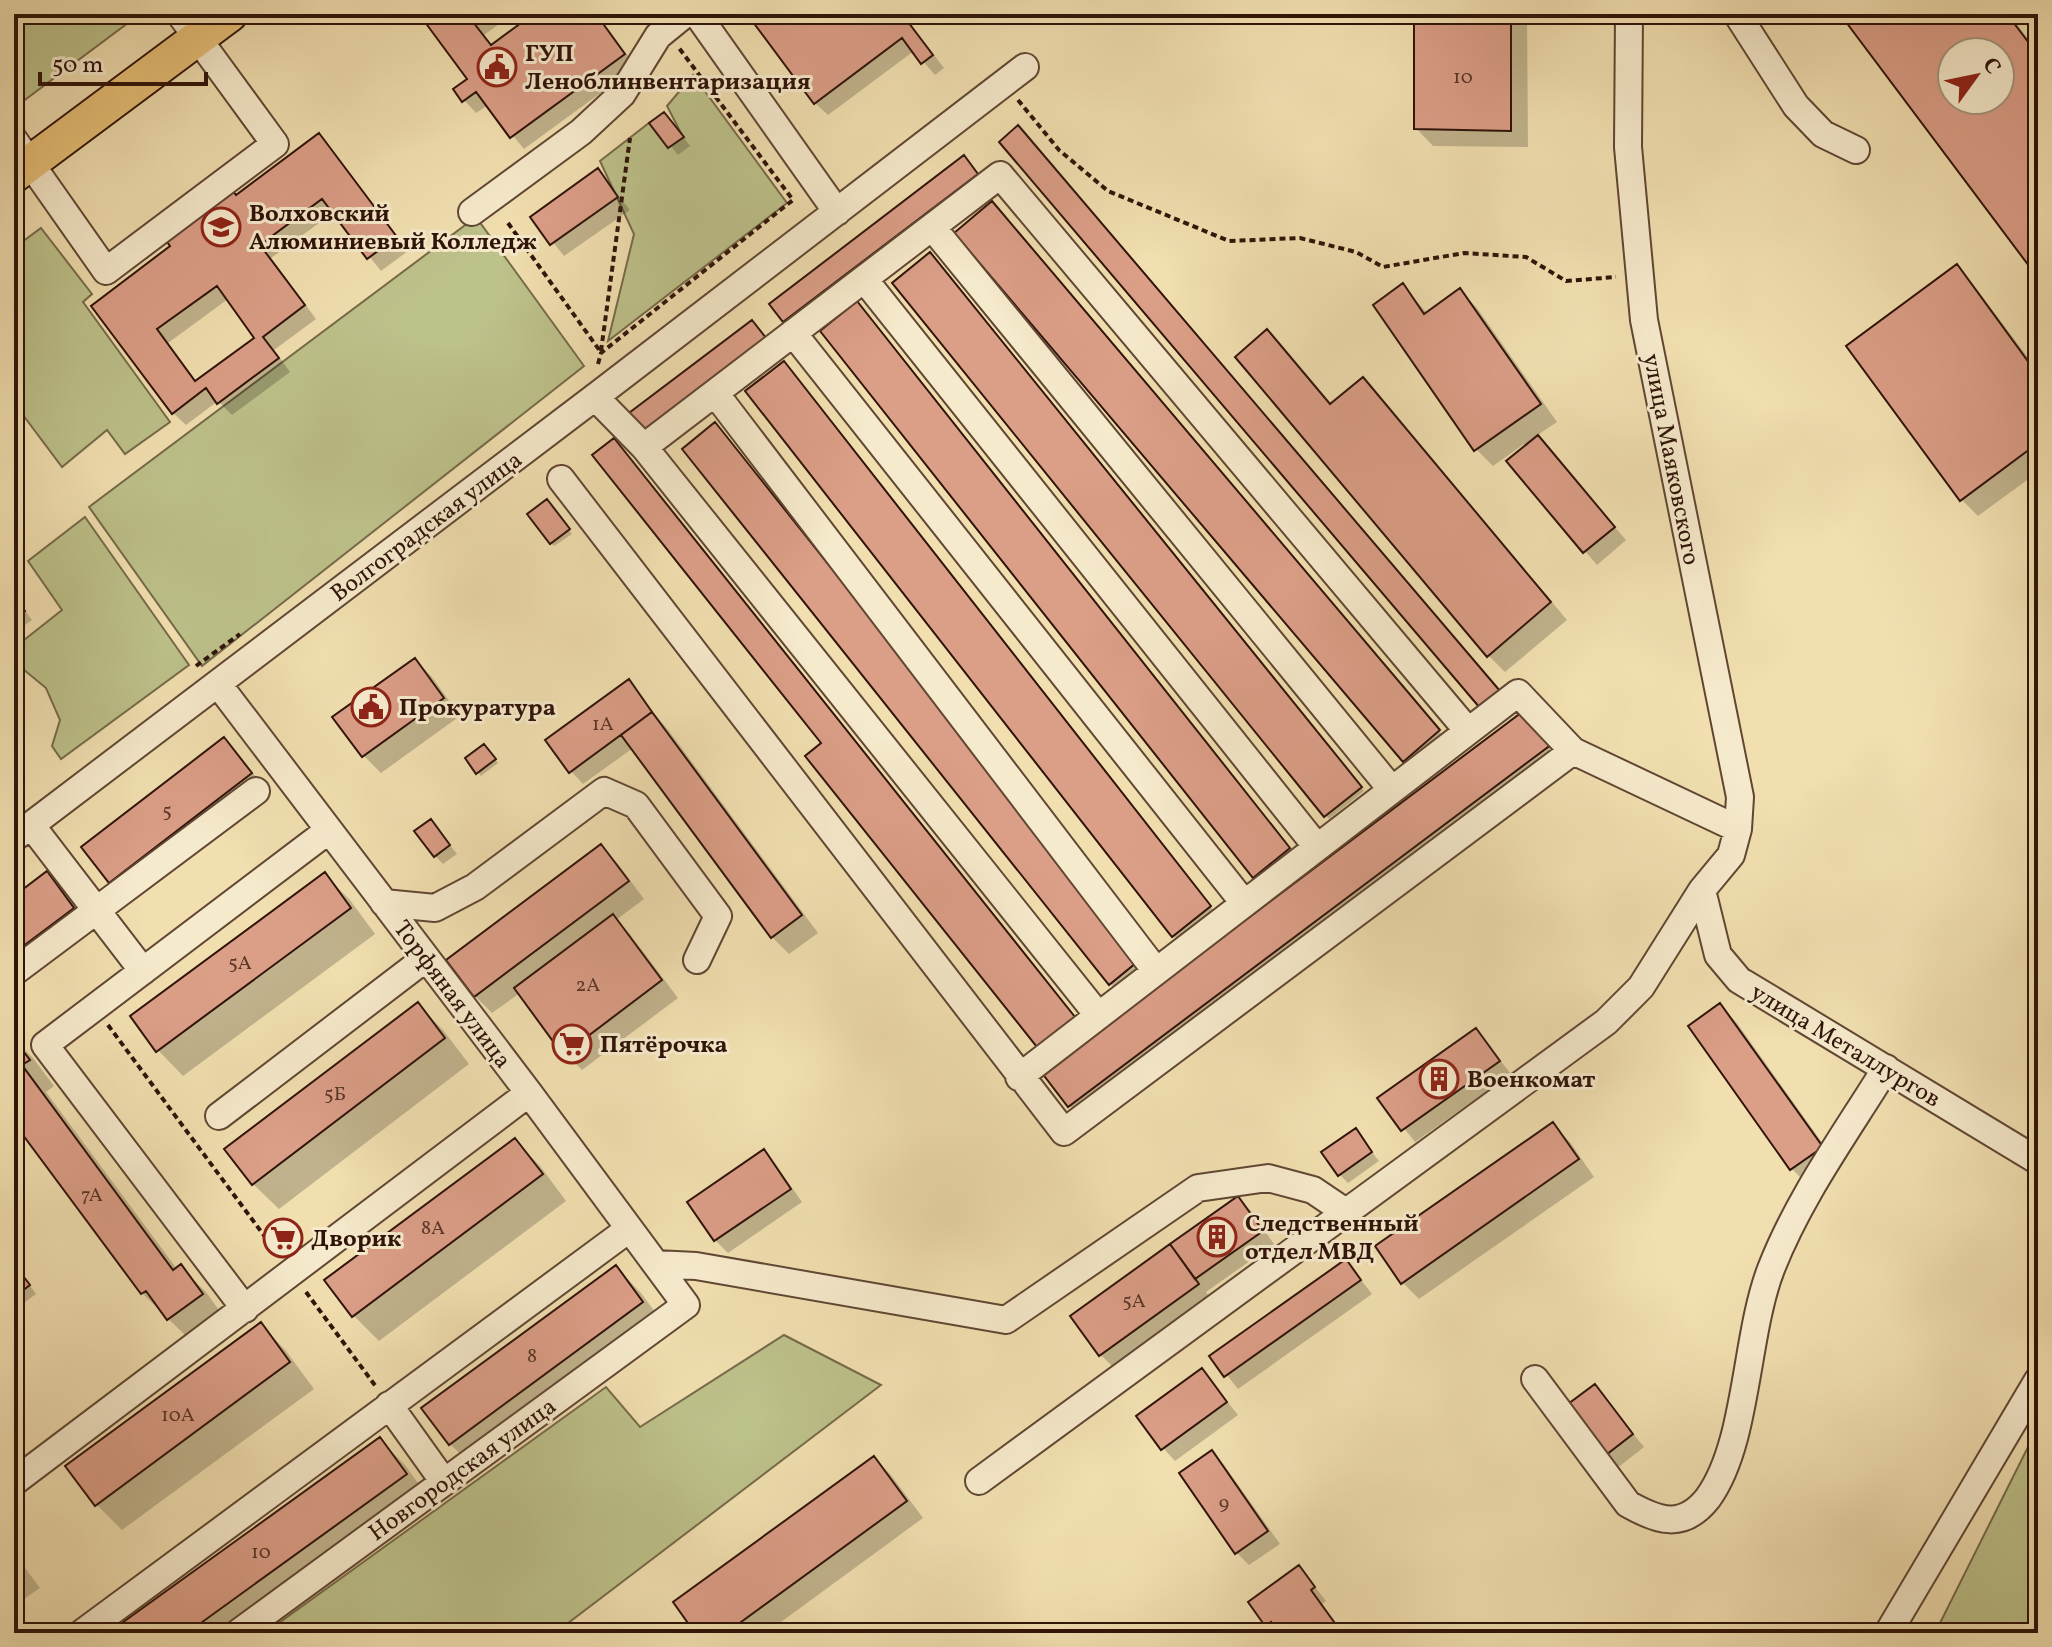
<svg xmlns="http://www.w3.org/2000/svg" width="2052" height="1647" font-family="Vollkorn,serif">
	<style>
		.green { fill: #bdc18a; stroke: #766a4a; stroke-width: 2 }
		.shadow { fill: #0003; fill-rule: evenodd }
		.building { fill: #db9e87; stroke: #2f1309; stroke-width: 2; fill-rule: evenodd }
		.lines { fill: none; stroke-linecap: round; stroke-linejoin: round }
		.minor-casing { stroke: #604633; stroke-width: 30 }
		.major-casing { stroke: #2f1309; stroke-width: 38 }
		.path { stroke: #2f1309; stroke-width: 4; stroke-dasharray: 6 4; stroke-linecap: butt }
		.minor { stroke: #f6eacc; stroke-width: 26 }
		.major { stroke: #e8c078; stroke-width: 34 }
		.labels { text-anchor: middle; stroke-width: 6; stroke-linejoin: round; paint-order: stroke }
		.number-label { font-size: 20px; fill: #5a3628 }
		.poi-label { font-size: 24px; font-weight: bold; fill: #2f1309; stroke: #f6eacc; text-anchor: start }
		.street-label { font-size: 24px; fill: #2f1309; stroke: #f6eacc }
	</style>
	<rect width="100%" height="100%" fill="#f1dfb0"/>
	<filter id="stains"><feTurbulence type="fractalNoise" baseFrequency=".0025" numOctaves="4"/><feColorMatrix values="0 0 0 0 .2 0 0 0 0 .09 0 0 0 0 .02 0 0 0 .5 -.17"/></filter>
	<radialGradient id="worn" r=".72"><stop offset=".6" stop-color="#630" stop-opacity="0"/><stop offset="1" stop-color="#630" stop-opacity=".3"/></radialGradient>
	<path class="green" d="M14 14H140L14 108Z
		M693 75 787 203 608 341 634 234 600 161 649 123 668 148 683 137 667 106Z
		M476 217 584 366 202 666 89 507Z
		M41 228 92 294 83 302 170 422 125 454 107 430 62 467 14 403V248Z
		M85 517 189 665 61 759 52 746 60 720 46 688 17 664 19 644 62 610 28 561Z
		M784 1335 881 1385 555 1633H265L606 1387 640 1427Z
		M2038 1427V1633H1935Z"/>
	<path class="shadow" d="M421 14H513L484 35 493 46 524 23 517 14H597L636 67 524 149 488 105 476 113 464 100 469 80Z
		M749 14H903L944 68 935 75 914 51 828 115 815 103Z
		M1323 14H1363L1362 20Z
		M1461 14H1527L1528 147 1433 146 1416 128 1461 25Z
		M1842 14H2009L2038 52V275ZM1952 52H2000V100H1952Z
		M672 122 690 146 678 155 652 123Z
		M319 136 331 148 408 251 381 271 334 212 271 258 316 319 274 350 290 372 232 415 218 401 186 425 173 413 94 306 173 247 228 187 238 196ZM228 299 257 338 197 382 168 343Z
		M968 161 980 178 788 324 785 321 772 305Z
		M598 171 630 210 564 256 533 217Z
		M992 204 1442 735 1407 764 957 233Z
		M933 258 1364 791 1329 819 895 283Z
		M1956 267 1973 284 2038 371V472L1978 516 1961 499Z
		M1403 286 1428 314 1460 291 1477 308 1557 422 1536 436 1626 540 1597 565 1509 462 1526 447 1524 444 1493 466 1476 449Z
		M860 307 1292 853 1258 880 1254 877Z
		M1267 332 1332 406 1379 397 1567 620 1505 672 1488 655Z
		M787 367 1213 910 1177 939 1173 936Z
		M719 428 1144 962 1113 986 1110 983Z
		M550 505 572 534 554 546 551 543Z
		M14 596 32 620 14 633Z
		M415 660 432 677 460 716 381 773 364 756 335 717Z
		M628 682 669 731 818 933 789 954 772 937 633 748 583 784 571 771Z
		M1526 712 1554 748 1073 1109 1070 1106 1045 1073Z
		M224 739 268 791 128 899 84 848Z
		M488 750 498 763 481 776 478 772Z
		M431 821 457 854 443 864 435 856Z
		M601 847 618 864 644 899 616 920 629 933 678 998 582 1070 565 1053 520 993 492 1013 475 996 449 960Z
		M47 874 64 891 90 926 14 982V898Z
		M325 875 350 900 375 934 183 1076 158 1050Z
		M417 1004 443 1030 469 1064 279 1209 253 1184 227 1150Z
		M1720 1006 1737 1023 1838 1165 1809 1186 1792 1169 1690 1026Z
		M1476 1030 1511 1074 1415 1142 1380 1098Z
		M14 1039 33 1058 54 1086 46 1092 177 1269 180 1267 206 1292 226 1320 194 1344 142 1293 14 1119Z
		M1553 1125 1570 1142 1594 1177 1419 1299 1402 1282Z
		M1355 1131 1379 1161 1348 1183 1340 1175Z
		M515 1140 540 1166 566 1201 379 1341 353 1315Z
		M764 1152 776 1165 802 1202 728 1253 715 1240 690 1203Z
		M1238 1198 1251 1211 1274 1244 1206 1292 1210 1298 1113 1367 1100 1354Z
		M1346 1261 1372 1294 1238 1389 1212 1356Z
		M14 1263 36 1294 14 1310Z
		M616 1267 641 1293 667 1328 476 1469 450 1444Z
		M261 1325 286 1351 314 1389 122 1530 96 1504Z
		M1202 1370 1238 1415 1175 1461 1163 1448Z
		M1594 1386 1644 1447 1616 1469 1566 1408Z
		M380 1440 405 1465 431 1501 247 1633H121Z
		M1212 1453 1224 1465 1280 1544 1249 1565 1237 1553 1182 1474Z
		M874 1458 891 1475 923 1518 766 1633H698Z
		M14 1553 40 1588 21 1601 26 1608 14 1616Z
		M1299 1567 1326 1601 1322 1604 1343 1633H1275L1267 1625Z"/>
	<path class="building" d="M419 14H483L473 22 491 45 521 23 515 14H596L625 54 510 138 476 92 462 102 453 89 467 79Z
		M747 14H902L933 55 921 64 902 38 814 104Z
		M1459 14H1511V131L1414 129V22L1459 23Z
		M1840 14H2007L2038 55V278ZM1952 52H2000V100H1952Z
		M664 112 684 137 668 148 649 123Z
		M1018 125 1500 691 1480 708 999 142Z
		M319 133 397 237 367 259 322 199 260 245 305 305 263 337 279 358 217 404 206 388 172 414 91 306 170 246 161 234 228 184 236 195ZM217 286 254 338 195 381 157 329Z
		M964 155 978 174 783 322 769 304Z
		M598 168 618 197 550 245 530 217Z
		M992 201 1440 730 1403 762 954 233Z
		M930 252 1362 787 1324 817 892 283Z
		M1957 264 2038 375V443L1960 501 1846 346Z
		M1403 283 1424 314 1460 288 1541 404 1474 451 1373 305Z
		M857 301 1290 848 1253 878 820 331Z
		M752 320 766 338 643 431 629 413Z
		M1267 329 1330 404 1363 377 1551 602 1487 657 1235 357Z
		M784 361 1211 906 1172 937 745 391Z
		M715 422 1142 958 1109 985 682 449Z
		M1538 435 1615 527 1583 553 1506 461Z
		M614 438 1075 1017 1037 1047 805 756 821 743 592 455Z
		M547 499 570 529 550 544 527 514Z
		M14 596 25 611 14 619Z
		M415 658 444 698 362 757 332 717Z
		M629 679 652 712 569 773 545 740Z
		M1526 709 1552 744 1068 1107 1042 1073Z
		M652 712 802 915 771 938 621 735Z
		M224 737 252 773 109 883 81 847Z
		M484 744 496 759 476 774 465 758Z
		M431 819 450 845 434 857 414 831Z
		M601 844 629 881 474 997 446 960Z
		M47 871 74 908 14 953V896Z
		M325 872 351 908 156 1052 130 1016Z
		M613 914 662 980 563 1055 514 988Z
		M418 1002 445 1038 252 1185 224 1149Z
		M1720 1003 1823 1147 1790 1170 1688 1026Z
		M1476 1028 1500 1061 1401 1131 1377 1098Z
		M14 1039 30 1060 22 1065 173 1270 181 1264 203 1294 167 1320 146 1291 141 1294 14 1123Z
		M1553 1122 1579 1159 1401 1284 1375 1246Z
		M1356 1128 1372 1152 1338 1176 1321 1152Z
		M515 1138 543 1174 352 1317 324 1280Z
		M764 1149 791 1189 714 1241 687 1202Z
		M1238 1196 1263 1231 1195 1279 1170 1244Z
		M1170 1244 1199 1284 1099 1356 1070 1316Z
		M1346 1259 1361 1280 1224 1377 1209 1356Z
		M14 1264 30 1285 14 1297Z
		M616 1265 643 1302 449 1445 421 1408Z
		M261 1322 290 1362 95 1506 65 1466Z
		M1202 1368 1227 1402 1161 1450 1136 1416Z
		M1595 1384 1633 1434 1602 1458 1564 1407Z
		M380 1437 407 1474 187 1633H119L115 1628Z
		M1212 1450 1268 1531 1235 1554 1179 1473Z
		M874 1456 907 1501 726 1633H695L673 1602Z
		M1299 1565 1315 1587 1311 1590 1342 1633H1278L1271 1622 1265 1626 1248 1602Z"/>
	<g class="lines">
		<defs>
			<path id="minor" d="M697 14 837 212
				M1737 14 1796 106 1823 134 1856 150
				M14 140 106 271 275 144 180 14
				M472 212 581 132 622 94 658 36 685 14
				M932 227 1392 790
				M864 279 1317 847
				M793 333 1244 903
				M715 393 1156 971
				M595 397 644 447 1098 1015
				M644 447 1000 175 1468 731
				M561 479 1064 1132 1573 751 1738 829
				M218 684 529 1093 686 1305 238 1633
				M31 825 143 971
				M14 838 595 397 1025 67
				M1702 890 1718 955 1739 980 2038 1161
				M384 903 435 908 475 887 604 791 636 805 718 916 697 960
				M14 972 256 791
				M1019 1077 1518 693 1573 751
				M219 1116 426 958
				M656 1264 696 1266 1006 1320 1198 1188 1268 1178 1313 1190 1347 1213
				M245 1309 45 1045 329 830
				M1535 1379 1628 1504C1658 1521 1683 1530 1708 1498 1748 1443 1745 1336 1771 1269 1799 1197 1846 1133 1886 1068
				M389 1405 444 1482
				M979 1481 1606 1022 1641 987 1702 890 1731 855 1738 829 1740 797 1644 320 1628 147 1629 14
				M14 1482 529 1093
				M82 1633 629 1229
				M1888 1633 2038 1380"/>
			<path id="major" d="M14 175 230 14"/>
		</defs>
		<use href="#minor" class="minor-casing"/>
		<use href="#major" class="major-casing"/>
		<path class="path" d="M1018 100 1059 150 1108 191 1229 241 1300 238 1356 252 1383 267 1464 253 1526 257 1566 281 1616 277
			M508 223 600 351
			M601 351 630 138
			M598 364 601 353 793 200 679 48
			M196 666 240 634
			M108 1025 277 1253
			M306 1292 377 1388"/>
		<use href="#minor" class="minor"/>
		<use href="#major" class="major"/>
	</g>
	<defs>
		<symbol id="civic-ring" viewBox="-11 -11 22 22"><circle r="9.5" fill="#f6eacc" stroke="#8f2418" stroke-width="1.5"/><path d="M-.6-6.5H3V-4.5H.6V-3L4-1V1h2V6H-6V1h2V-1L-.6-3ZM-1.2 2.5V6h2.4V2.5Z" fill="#8f2418"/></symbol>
		<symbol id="school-ring" viewBox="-11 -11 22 22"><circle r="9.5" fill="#f6eacc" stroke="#8f2418" stroke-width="1.5"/><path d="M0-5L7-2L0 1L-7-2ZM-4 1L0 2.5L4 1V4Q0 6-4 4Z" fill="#8f2418"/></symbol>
		<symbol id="supermarket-ring" viewBox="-11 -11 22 22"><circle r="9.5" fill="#f6eacc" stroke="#8f2418" stroke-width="1.5"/><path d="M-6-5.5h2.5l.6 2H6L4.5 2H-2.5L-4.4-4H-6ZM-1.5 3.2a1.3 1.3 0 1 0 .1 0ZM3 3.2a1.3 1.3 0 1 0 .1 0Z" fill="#8f2418"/></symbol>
		<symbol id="building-ring" viewBox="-11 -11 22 22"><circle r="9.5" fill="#f6eacc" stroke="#8f2418" stroke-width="1.5"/><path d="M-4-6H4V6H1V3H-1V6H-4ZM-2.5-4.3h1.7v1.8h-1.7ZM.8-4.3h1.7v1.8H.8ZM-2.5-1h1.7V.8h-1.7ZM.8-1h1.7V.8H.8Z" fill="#8f2418"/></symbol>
	</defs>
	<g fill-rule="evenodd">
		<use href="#civic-ring" x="475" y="45" width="44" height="44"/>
		<use href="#school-ring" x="199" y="205" width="44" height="44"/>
		<use href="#civic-ring" x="349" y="685" width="44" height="44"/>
		<use href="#supermarket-ring" x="550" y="1022" width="44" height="44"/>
		<use href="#building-ring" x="1417" y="1057" width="44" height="44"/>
		<use href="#building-ring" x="1195" y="1215" width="44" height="44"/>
		<use href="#supermarket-ring" x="261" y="1216" width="44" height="44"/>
	</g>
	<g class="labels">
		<g class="number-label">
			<text x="1463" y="83">10</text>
			<text x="603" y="730">1А</text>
			<text x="167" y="817">5</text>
			<text x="240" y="969">5А</text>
			<text x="588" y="991">2А</text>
			<text x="335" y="1100">5Б</text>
			<text x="92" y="1201">7А</text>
			<text x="433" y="1234">8А</text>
			<text x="1134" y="1307">5А</text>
			<text x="532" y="1362">8</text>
			<text x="178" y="1421">10А</text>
			<text x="1224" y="1509">9</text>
			<text x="261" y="1558">10</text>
		</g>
		<g class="poi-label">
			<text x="525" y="61">ГУП<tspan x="525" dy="28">Леноблинвентаризация</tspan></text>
			<text x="249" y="221">Волховский<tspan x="249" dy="28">Алюминиевый Колледж</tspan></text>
			<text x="399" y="715">Прокуратура</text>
			<text x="600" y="1052">Пятёрочка</text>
			<text x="1467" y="1087">Военкомат</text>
			<text x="1245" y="1231">Следственный<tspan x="1245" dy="28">отдел МВД</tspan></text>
			<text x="311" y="1246">Дворик</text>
		</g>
		<g class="street-label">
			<text transform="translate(1672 459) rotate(79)" y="8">улица Маяковского</text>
			<text transform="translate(426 526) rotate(-37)" y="8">Волгоградская улица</text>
			<text transform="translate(453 994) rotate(53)" y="8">Торфяная улица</text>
			<text transform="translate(1846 1045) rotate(31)" y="8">улица Металлургов</text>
			<text transform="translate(462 1469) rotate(-36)" y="8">Новгородская улица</text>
		</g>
	</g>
	<rect width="2052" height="1647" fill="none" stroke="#f1dfb0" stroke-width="48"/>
	<rect x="16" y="16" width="2020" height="1615" fill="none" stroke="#2f1309" stroke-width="4"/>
	<rect x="24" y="24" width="2004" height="1599" fill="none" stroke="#2f1309" stroke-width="2"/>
	<g transform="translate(1976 76) rotate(57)"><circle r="38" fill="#f6eacc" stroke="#a6947e" stroke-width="2"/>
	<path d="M0-6L14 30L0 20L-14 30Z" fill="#8f2418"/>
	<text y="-12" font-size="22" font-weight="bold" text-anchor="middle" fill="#2f1309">С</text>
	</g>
	<path d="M40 72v12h166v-12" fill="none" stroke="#2f1309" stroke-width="4"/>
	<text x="52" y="72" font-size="24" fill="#2f1309" stroke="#f6eacc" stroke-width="6" paint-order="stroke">50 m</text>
	<rect width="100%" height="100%" filter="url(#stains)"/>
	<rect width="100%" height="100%" fill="url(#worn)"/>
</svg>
